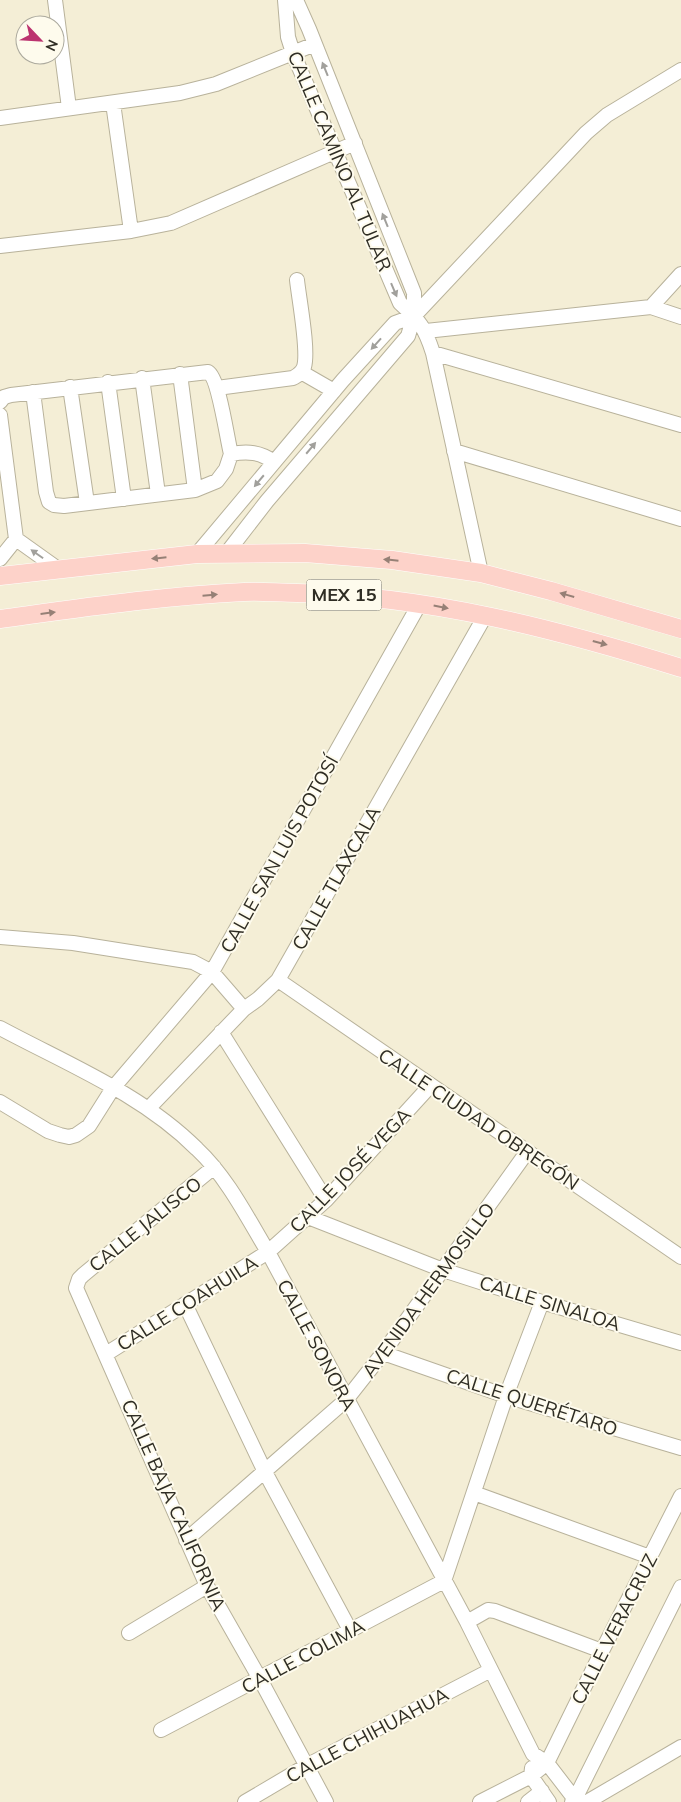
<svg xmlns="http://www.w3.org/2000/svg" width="681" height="1802" font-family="Mulish,sans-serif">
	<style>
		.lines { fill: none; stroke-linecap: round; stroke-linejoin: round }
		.minor-casing { stroke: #b8b29b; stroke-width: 16 }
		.major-casing { stroke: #fff; stroke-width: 19 }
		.minor { stroke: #fff; stroke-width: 14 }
		.major { stroke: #fdd2c9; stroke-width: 18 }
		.oneway { fill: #a1a09c }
		.oneway2 { fill: #968076 }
		.labels { text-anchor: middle; stroke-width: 4; stroke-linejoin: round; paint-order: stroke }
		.shield { fill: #fefbed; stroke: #6d6b60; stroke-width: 1 }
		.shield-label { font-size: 18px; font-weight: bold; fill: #2f2d24 }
		.street-label { font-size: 19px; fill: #2f2d24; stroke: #fefbed }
	</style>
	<rect width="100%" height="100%" fill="#f4eed6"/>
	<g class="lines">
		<defs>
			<path id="minor" d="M55 0 69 108
				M285 0 288 37 293 53 400 303C420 321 425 328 433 353L481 573
				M113 103 131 231
				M0 118 180 93 216 84 315 44
				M0 246 131 231 171 223 355 143
				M651 307 681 274
				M426 331 651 307 681 317
				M433 353 681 425
				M301 372 334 391
				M180 374 195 490
				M142 378 158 494
				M108 382 124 499
				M70 387 87 503
				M217 388 293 378C298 375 302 373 304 367 309 351 299 299 297 280
				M33 392 46 492 49 502 54 505 64 506 195 490 217 481 226 469 231 454
				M0 402 4 397 11 395 208 372C219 378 227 439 231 454 248 451 260 452 274 462
				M0 415 16 539 0 559
				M454 451 681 519
				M16 539 58 569
				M197 554 343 380 395 323 414 316 586 133 607 115 681 70
				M226 554 267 501 408 336 414 316V293L309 29 296 0
				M0 937 73 943 193 962 212 972 244 1009
				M278 980 681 1257
				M0 1028C67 1064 142 1094 197 1149 227 1177 247 1217 268 1252L467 1622 533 1754 547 1763 577 1802
				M221 1032 326 1200
				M0 1102 48 1131 60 1135 69 1137 76 1135 89 1126 113 1088 212 972 420 603
				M148 1109 244 1009 258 999 278 980 485 616
				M214 1167 83 1275 79 1279 76 1288 207 1586 260 1679 326 1802
				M308 1217 443 1270 542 1302 681 1343
				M185 1304 265 1472 350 1630
				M383 1353 506 1396 681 1448
				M106 1354 268 1252 326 1200 430 1086
				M474 1493 650 1557
				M186 1540 346 1400 383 1353 527 1152
				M467 1622 488 1610 495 1611 602 1651
				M129 1633 207 1586
				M161 1730 444 1581 506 1396 542 1302
				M532 1768 531 1776 549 1802
				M245 1802 306 1766 491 1670
				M480 1802 531 1776 547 1763 602 1651 681 1496
				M528 1802 542 1791
				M572 1802 575 1799 681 1587
				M587 1802 681 1747"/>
			<path id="major" d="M0 576 197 554 305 553 392 560 481 573 551 591 681 629
				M0 619C81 608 162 596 244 592 261 591 279 593 297 593 429 596 556 629 681 668"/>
		</defs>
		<use href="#minor" class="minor-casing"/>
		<use href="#major" class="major-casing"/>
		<use href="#minor" class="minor"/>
		<use href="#major" class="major"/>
	</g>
	<defs><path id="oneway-solid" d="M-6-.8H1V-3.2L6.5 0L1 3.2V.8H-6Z" transform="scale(1.25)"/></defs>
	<g class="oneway">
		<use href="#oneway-solid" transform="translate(325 69) rotate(-112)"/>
		<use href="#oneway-solid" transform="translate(385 220) rotate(-112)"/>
		<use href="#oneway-solid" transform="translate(394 290) rotate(67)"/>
		<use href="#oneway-solid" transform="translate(376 344) rotate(132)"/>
		<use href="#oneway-solid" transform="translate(311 448) rotate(-50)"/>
		<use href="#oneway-solid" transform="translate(259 481) rotate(130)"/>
		<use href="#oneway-solid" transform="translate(37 554) rotate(-145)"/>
	</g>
	<g class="oneway2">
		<use href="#oneway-solid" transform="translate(159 558) rotate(174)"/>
		<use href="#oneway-solid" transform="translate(391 560) rotate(-174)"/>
		<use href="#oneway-solid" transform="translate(210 595) rotate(-5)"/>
		<use href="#oneway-solid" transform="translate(567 595) rotate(-164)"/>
		<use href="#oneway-solid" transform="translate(441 607) rotate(11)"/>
		<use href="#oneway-solid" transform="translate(48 613) rotate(-7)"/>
		<use href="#oneway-solid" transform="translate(600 643) rotate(15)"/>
	</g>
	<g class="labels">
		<rect class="shield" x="306.5" y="579.5" width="75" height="31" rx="4"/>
		<g class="shield-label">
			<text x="344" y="601">MEX 15</text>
		</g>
		<g class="street-label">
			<text transform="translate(340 161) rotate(67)" y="7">CALLE CAMINO AL TULAR</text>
			<text transform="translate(279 854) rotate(-61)" y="7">CALLE SAN LUIS POTOSÍ</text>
			<text transform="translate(336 878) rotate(-61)" y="7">CALLE TLAXCALA</text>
			<text transform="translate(479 1119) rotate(34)" y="7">CALLE CIUDAD OBREGÓN</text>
			<text transform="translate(350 1170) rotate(-46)" y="7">CALLE JOSÉ VEGA</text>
			<text transform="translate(145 1224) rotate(-39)" y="7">CALLE JALISCO</text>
			<text transform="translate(428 1290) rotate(-54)" y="7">AVENIDA HERMOSILLO</text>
			<text transform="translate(187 1303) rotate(-32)" y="7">CALLE COAHUILA</text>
			<text transform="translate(550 1303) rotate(17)" y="7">CALLE SINALOA</text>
			<text transform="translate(317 1345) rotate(62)" y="7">CALLE SONORA</text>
			<text transform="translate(532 1402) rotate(18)" y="7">CALLE QUERÉTARO</text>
			<text transform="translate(174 1505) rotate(66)" y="7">CALLE BAJA CALIFORNIA</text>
			<text transform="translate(614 1629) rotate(-63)" y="7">CALLE VERACRUZ</text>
			<text transform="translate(303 1656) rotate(-28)" y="7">CALLE COLIMA</text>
			<text transform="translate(367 1735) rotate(-28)" y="7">CALLE CHIHUAHUA</text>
		</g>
	</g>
	<g transform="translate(40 40) rotate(115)"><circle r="24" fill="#fefbed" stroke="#aba99d"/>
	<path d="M0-4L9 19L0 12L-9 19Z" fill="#bc336f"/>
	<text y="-8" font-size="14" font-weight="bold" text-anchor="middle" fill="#2f2d24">N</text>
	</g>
</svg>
